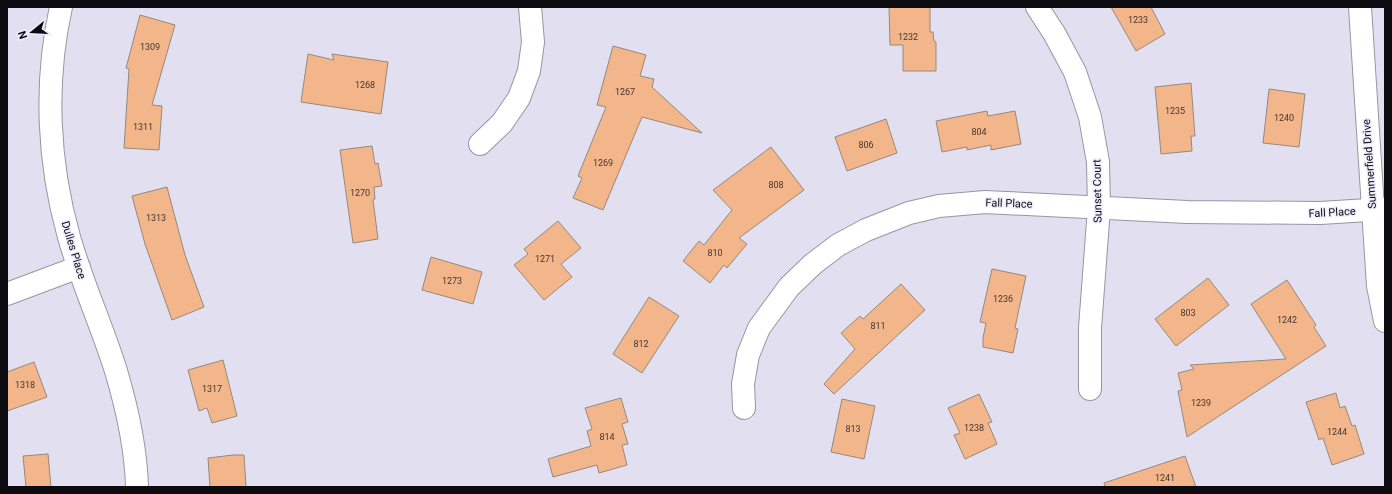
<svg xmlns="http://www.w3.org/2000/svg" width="1392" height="494" font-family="Roboto,sans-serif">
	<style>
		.building { fill: #f3b68b; stroke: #96887e }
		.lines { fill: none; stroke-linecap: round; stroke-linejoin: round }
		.minor-casing { stroke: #9795a4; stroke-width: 24 }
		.minor { stroke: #fff; stroke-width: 22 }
		.labels { text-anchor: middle; stroke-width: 3; stroke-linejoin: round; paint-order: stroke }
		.number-label { font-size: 9px; fill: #46362f }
		.street-label { font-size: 11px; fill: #0c0b10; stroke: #efedfd }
	</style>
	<rect width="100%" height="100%" fill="#e2e0f0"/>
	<path class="building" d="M889 7H930V32H933L934 41 936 42V71H903V45H890Z
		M1111 7H1151L1165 34 1136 51Z
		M140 15 175 25 152 105 162 106 159 150 124 148 129 69 126 68Z
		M613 46 646 55 640 76 654 79 652 87 702 133 642 117 603 210 573 198 582 178 578 176 606 107 597 105Z
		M308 54 334 60 332 54 388 62 381 114 301 102Z
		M1191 83 1195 136H1191L1192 151 1161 154 1155 87Z
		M1269 89 1305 94 1299 147 1263 143Z
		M987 111 988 116 1015 111 1021 144 991 150V145L967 150V147L942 152 936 121Z
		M886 119 897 153 847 171 835 137Z
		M372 146 375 164 378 163 382 186 374 187 375 199 373 200 378 239 353 243 340 150Z
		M771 147 804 190 739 238 747 244 727 268 724 265 710 283 683 261 699 241 704 245 732 210 713 190Z
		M167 187 185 255 204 307 172 320 145 244 132 196Z
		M558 221 581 248 561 264 572 277 544 300 514 265 528 254 524 249Z
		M431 257 482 272 473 304 422 290Z
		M992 269 1026 276 1015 328 1018 329 1013 353 983 347V338L986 323 980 322Z
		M1208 278 1229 305 1176 346 1155 319Z
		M1287 280 1316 325 1314 327 1326 346 1187 437 1178 391 1182 390 1178 373 1194 369 1190 365 1286 359 1251 304Z
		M901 284 925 310 834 394 824 384 855 349 841 333 860 316 863 319Z
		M649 297 679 316 642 373 613 354Z
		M223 360 237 416 212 423 207 408 199 411 188 370Z
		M34 362 47 397 7 411V372Z
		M1336 393 1340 408 1345 406 1352 426 1355 425 1364 454 1332 465 1323 438 1319 440 1306 402Z
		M979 394 992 422 988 423 997 444 965 459 954 435 960 433 948 408Z
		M621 398 628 422 622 424 628 444 622 445 627 465 599 473 597 465 553 477 548 459 591 446 587 431 592 429 585 408Z
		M842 399 875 406 864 459 831 452Z
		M48 454 51 487H26L23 456Z
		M233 455H244L246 487H210L208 458Z
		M1185 456 1196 487H1105L1104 483Z"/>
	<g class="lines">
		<defs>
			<path id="minor" d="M61 7C44 83 48 163 69 237 82 283 102 326 116 371 127 408 136 449 137 487
				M1037 7 1054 33 1075 72 1090 117 1098 162 1099 208 1090 328V389
				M1360 7 1378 286 1385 321
				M480 144 502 123 519 98 529 71 533 42 530 7
				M7 294 79 267
				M744 408 743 384 748 355 759 328 789 287 813 264 838 245 866 230 909 213 939 206 985 202 1187 212 1320 213 1385 209"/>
		</defs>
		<use href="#minor" class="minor-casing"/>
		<use href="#minor" class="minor"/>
	</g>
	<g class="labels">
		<g class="number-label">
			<text x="1138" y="23">1233</text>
			<text x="908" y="40">1232</text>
			<text x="150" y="50">1309</text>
			<text x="365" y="88">1268</text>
			<text x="625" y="95">1267</text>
			<text x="1175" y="114">1235</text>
			<text x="1284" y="121">1240</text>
			<text x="143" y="130">1311</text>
			<text x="979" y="135">804</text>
			<text x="866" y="148">806</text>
			<text x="603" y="166">1269</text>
			<text x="776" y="188">808</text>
			<text x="360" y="196">1270</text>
			<text x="156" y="221">1313</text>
			<text x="715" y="256">810</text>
			<text x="545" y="262">1271</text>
			<text x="452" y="284">1273</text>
			<text x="1003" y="302">1236</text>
			<text x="1188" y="316">803</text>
			<text x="1287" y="323">1242</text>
			<text x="878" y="329">811</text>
			<text x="641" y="347">812</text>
			<text x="25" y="388">1318</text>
			<text x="212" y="392">1317</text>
			<text x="1201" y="406">1239</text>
			<text x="974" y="431">1238</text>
			<text x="853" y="432">813</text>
			<text x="1337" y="435">1244</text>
			<text x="607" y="440">814</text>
			<text x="1165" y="481">1241</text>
		</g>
		<g class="street-label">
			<text transform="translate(1369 164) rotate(-94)" y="4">Summerfield Drive</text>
			<text transform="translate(1097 191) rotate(-91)" y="4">Sunset Court</text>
			<text transform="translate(1009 203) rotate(2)" y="4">Fall Place</text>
			<text transform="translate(1332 212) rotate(-3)" y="4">Fall Place</text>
			<text transform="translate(74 250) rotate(73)" y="4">Dulles Place</text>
		</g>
	</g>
	<rect width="1392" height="494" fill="none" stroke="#0c0b10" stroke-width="16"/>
	<g transform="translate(32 32) rotate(252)" stroke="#efedfd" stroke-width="3" paint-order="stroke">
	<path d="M0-3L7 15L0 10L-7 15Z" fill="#0c0b10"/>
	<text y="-6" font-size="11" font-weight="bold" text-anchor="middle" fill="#0c0b10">N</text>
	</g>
</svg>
